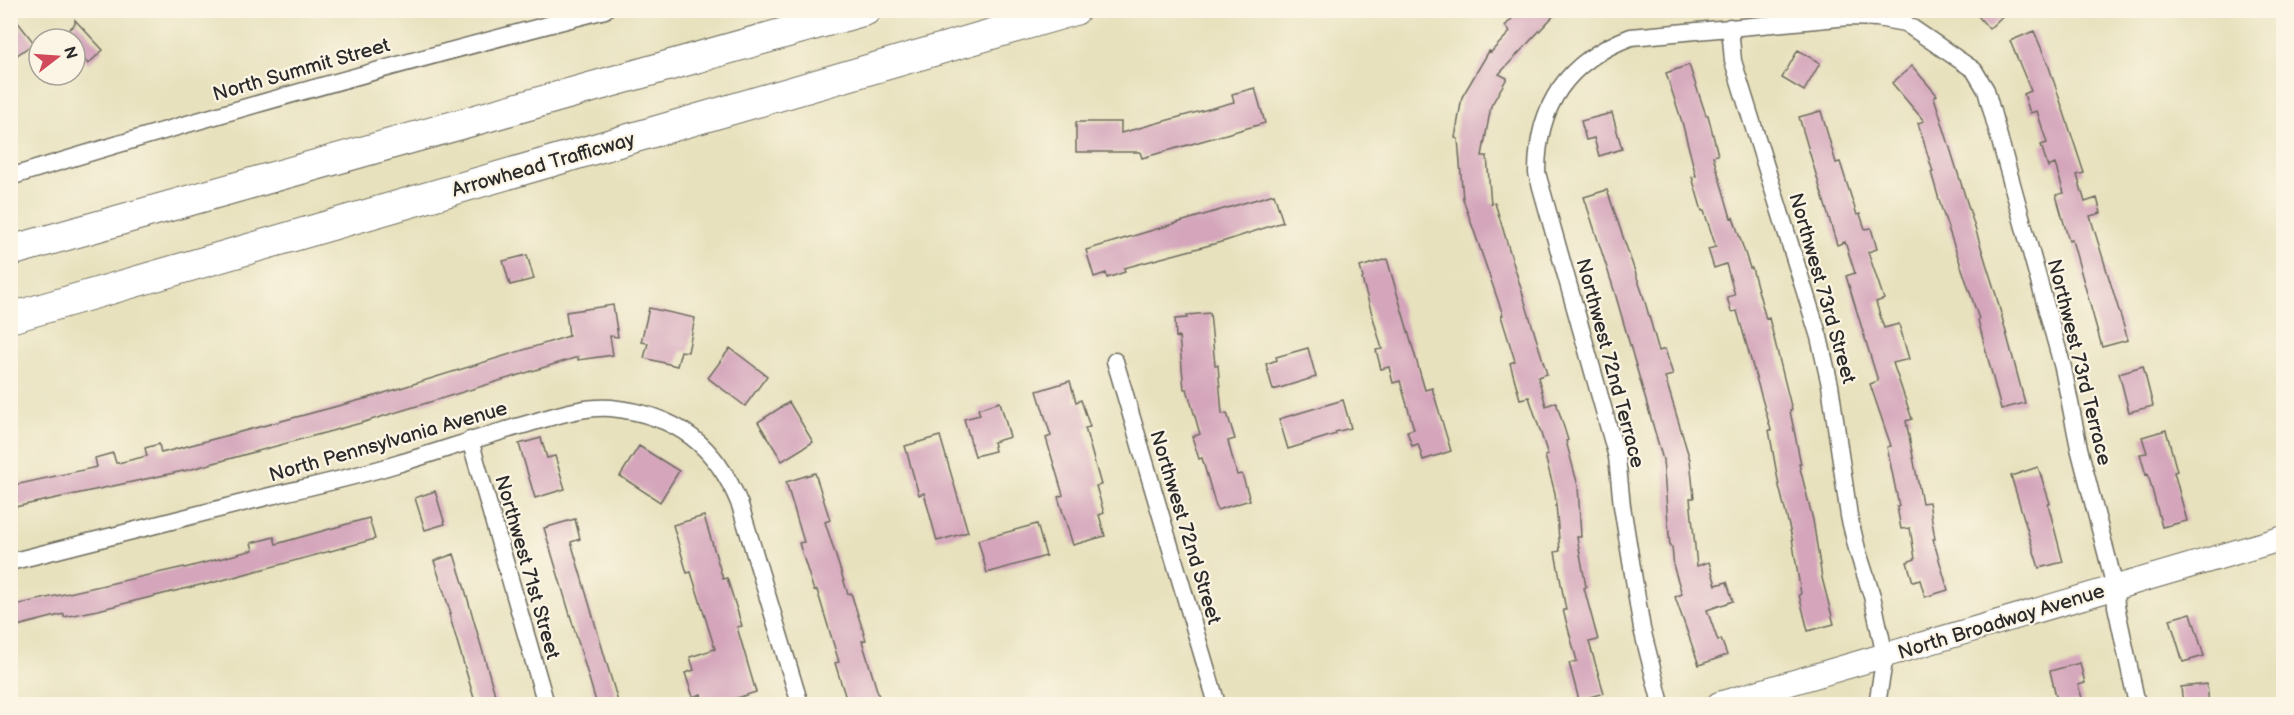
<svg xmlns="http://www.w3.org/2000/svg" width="2294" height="715" font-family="'Balsamiq Sans',sans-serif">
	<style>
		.building { fill: #d4a5bb }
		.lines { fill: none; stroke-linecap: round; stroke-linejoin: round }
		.street-casing { stroke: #6d6b5e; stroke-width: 19 }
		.secondary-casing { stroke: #6d6b5e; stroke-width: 26 }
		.highway-casing { stroke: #6d6b5e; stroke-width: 32 }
		.street { stroke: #fff; stroke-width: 16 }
		.secondary { stroke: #fff; stroke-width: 24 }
		.highway { stroke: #fff; stroke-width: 30 }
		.labels { text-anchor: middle; stroke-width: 4.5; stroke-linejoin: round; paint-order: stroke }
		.street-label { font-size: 20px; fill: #2b2b2b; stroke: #fcf5e5 }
	</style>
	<rect width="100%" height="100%" fill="#fcf5e5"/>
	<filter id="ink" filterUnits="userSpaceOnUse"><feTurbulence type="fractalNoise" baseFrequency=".0167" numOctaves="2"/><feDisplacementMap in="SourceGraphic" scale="12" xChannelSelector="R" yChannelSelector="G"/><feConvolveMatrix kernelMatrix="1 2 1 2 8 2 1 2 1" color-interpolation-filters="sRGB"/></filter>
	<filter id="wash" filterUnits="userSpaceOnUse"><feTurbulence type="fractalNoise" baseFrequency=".008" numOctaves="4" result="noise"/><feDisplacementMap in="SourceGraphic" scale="24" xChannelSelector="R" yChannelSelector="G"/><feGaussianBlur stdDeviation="1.35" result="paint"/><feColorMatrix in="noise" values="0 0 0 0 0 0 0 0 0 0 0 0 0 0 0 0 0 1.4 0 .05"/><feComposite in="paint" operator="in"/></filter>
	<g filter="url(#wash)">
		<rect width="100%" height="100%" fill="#e7e1bd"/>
		<g id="blocks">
			<path class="building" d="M1520 10H1559L1499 74 1507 78 1491 106 1482 156H1487L1491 204 1495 203 1547 374 1538 377 1546 406 1556 402 1568 440 1566 441 1578 486 1581 537H1577L1586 587 1584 588 1598 640 1589 642 1604 693 1579 700 1569 663 1577 661 1563 610H1566L1555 552 1560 551 1555 493 1545 456 1548 455 1529 397 1520 399 1510 363 1515 361 1501 316 1503 315 1463 199 1458 139 1455 138 1462 97 1489 51 1491 52 1510 32 1505 26Z
				M1973 10H2009L1989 29Z
				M10 12 34 43 10 60Z
				M75 20 103 50 88 64 75 49V39H58L75 24Z
				M2034 31 2049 67 2084 173 2077 175 2085 202 2097 198 2101 213 2090 216 2128 340 2102 347 2072 240 2069 241 2056 195 2064 193 2055 164 2048 167 2041 145 2047 143 2037 111 2030 113 2024 94 2031 91 2010 41Z
				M1798 50 1820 63 1804 91 1782 78Z
				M1689 65 1706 115H1708L1718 155 1713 156 1731 218 1733 217 1750 268H1752L1766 319 1769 318 1792 410 1790 411 1801 464H1799L1813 520 1822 578 1834 624 1808 631 1799 595 1801 594 1792 538 1779 486 1769 430H1771L1737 311 1731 312 1727 297 1735 295 1726 264 1714 268 1708 249 1716 247 1704 211H1702L1692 177 1696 176 1682 122 1666 73Z
				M1912 66 1937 95 1934 97 1996 295 2025 403 2001 409 1978 320 1979 319 1942 210 1931 172H1933L1918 123 1924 121 1892 83Z
				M1255 88 1265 123 1142 158 1140 152H1076V122H1121V133L1234 102 1232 94Z
				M1821 111 1836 163 1840 162 1857 215 1860 214 1865 229 1871 228 1877 249 1868 252 1884 299 1876 302 1884 328 1899 324 1909 359 1893 363 1912 419 1906 421 1922 503 1929 502 1935 539H1933L1948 590 1925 597 1920 580 1913 582 1907 562 1915 559 1910 528 1901 529 1897 507 1899 506 1887 447 1891 446 1870 384 1878 381 1846 276 1855 273 1845 242 1837 245 1799 117Z
				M1612 113 1622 149 1599 156 1594 138 1586 140 1581 121Z
				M1607 190 1643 295 1659 351 1665 349 1673 375 1665 377 1690 460 1694 498H1690L1697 566 1709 562 1716 585 1727 582 1733 601 1707 610 1718 641 1721 639 1727 655 1699 665 1675 597 1682 594 1674 568 1672 547H1670L1663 460 1615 293 1584 197Z
				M1274 194 1283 222 1225 241 1124 268 1125 272 1107 278 1106 273 1094 277 1086 250Z
				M527 255 534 279 510 285 503 261Z
				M1387 259 1425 390 1432 388 1451 451 1423 460 1418 444 1412 446 1407 431 1414 429 1400 381 1393 383 1389 367 1381 369 1376 350 1382 349 1362 279 1363 278 1360 267Z
				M613 305 618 337 610 336 613 355 578 360V357L361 423 188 470 10 508V486L97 467 95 458 113 453 116 463H118L147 456 145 448 159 444 161 453 368 398 569 336 566 312Z
				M649 308 695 318 688 352 681 351 677 366 644 358 648 343 641 342Z
				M1210 313 1215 365H1218L1222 414 1227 413 1235 439 1228 441 1230 449 1237 475 1242 474 1250 500 1217 510 1202 458 1199 459 1192 437 1200 434 1187 389H1184L1179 336 1176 337 1175 319 1187 318V315Z
				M730 348 767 376 745 406 708 378Z
				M1308 348 1316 377 1273 390 1266 364 1277 360 1276 357Z
				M2143 366 2153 406 2129 412 2119 373Z
				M1070 381 1076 402 1081 400 1090 427 1085 428 1101 485 1096 486 1104 513 1099 515 1105 536 1073 545 1058 497 1063 495 1046 438 1051 436 1037 391Z
				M1343 400 1351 428 1335 432 1336 434 1288 449 1279 419Z
				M789 402 813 442 782 461 758 422Z
				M1000 402 1010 437 993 442 995 451 975 456 964 419 980 415 978 409Z
				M2166 430 2177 471 2174 472 2187 521 2162 527 2148 474 2146 475 2140 454 2147 453 2142 437Z
				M940 436 968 532 937 541 924 493 919 495 905 446Z
				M541 438 547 458 555 456 565 489 535 498 519 444Z
				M639 446 679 471 660 502 620 476Z
				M2038 467 2050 503 2048 504 2063 562 2039 568 2011 476Z
				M815 473 830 520 825 522 848 594 851 593 866 640 862 641 880 700 866 705H848L835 663 839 662 817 590 814 591 799 543 804 542 786 482Z
				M435 491 445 524 425 530 415 498Z
				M704 516 723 579 727 578 742 626 737 627 756 692 715 705H704L701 694 693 697 685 673 694 670 690 657 715 649 691 572 687 573 673 525Z
				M369 518 375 539 204 585V584L98 610 64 617V614L17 626 11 606 184 567 185 568 253 550 251 543 274 537 276 544Z
				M575 519 580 539 571 542 619 705H597L544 528Z
				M1037 524 1046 556 987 573 978 540Z
				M454 554 464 586 498 705H476L449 614H451L434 561Z
				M2191 613 2204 656 2183 662 2170 619Z
				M2080 663 2085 683 2078 685 2083 701 2058 705 2050 671Z
				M2207 684 2209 705H2183L2181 687Z"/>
		</g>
	</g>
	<g filter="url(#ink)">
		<use href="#blocks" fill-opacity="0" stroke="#6d6b5e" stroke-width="1.5"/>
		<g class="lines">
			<defs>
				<path id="street" d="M1730 27 1733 61 1819 337 1830 385 1849 516 1857 549 1872 596 1885 656 1877 704
					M10 177C207 116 405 62 605 10
					M1115 361 1217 704
					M470 440 546 704
					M10 562C97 540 183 518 270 496 312 486 355 477 397 464 441 451 483 436 527 424 555 416 582 406 611 408 677 415 716 445 740 505L800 704
					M1661 704 1642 629 1622 506 1617 457 1537 173C1537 105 1567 61 1631 37L1849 17 1877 18 1905 23 1974 70 1986 90 2063 368 2079 448 2115 587 2116 606 2137 704"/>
				<path id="secondary" d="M1719 704 2284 538"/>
				<path id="highway" d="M10 251 866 10
					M10 318 1075 10"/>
			</defs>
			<use href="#street" class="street-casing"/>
			<use href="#secondary" class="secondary-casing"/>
			<use href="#highway" class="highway-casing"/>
			<use href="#street" class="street"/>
			<use href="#secondary" class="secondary"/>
			<use href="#highway" class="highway"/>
		</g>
	</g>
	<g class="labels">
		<g class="street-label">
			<text transform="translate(301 69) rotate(-16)" y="7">North Summit Street</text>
			<text transform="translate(543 164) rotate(-16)" y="7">Arrowhead Trafficway</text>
			<text transform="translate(1823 288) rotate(74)" y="7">Northwest 73rd Street</text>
			<text transform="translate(2080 362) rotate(76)" y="7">Northwest 73rd Terrace</text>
			<text transform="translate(1611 363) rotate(75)" y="7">Northwest 72nd Terrace</text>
			<text transform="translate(388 441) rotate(-16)" y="7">North Pennsylvania Avenue</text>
			<text transform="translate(1186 527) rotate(73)" y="7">Northwest 72nd Street</text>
			<text transform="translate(528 567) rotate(74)" y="7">Northwest 71st Street</text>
			<text transform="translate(2001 621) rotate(-17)" y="7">North Broadway Avenue</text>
		</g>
	</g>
	<rect width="2294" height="715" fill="none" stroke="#fcf5e5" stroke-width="36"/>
	<g transform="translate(57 57) rotate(73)"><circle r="28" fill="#fcf5e5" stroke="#a8a49b" stroke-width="1.5"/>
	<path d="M0-4.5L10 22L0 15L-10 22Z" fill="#d1495b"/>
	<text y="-9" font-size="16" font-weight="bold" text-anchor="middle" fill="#2b2b2b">N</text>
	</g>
</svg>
